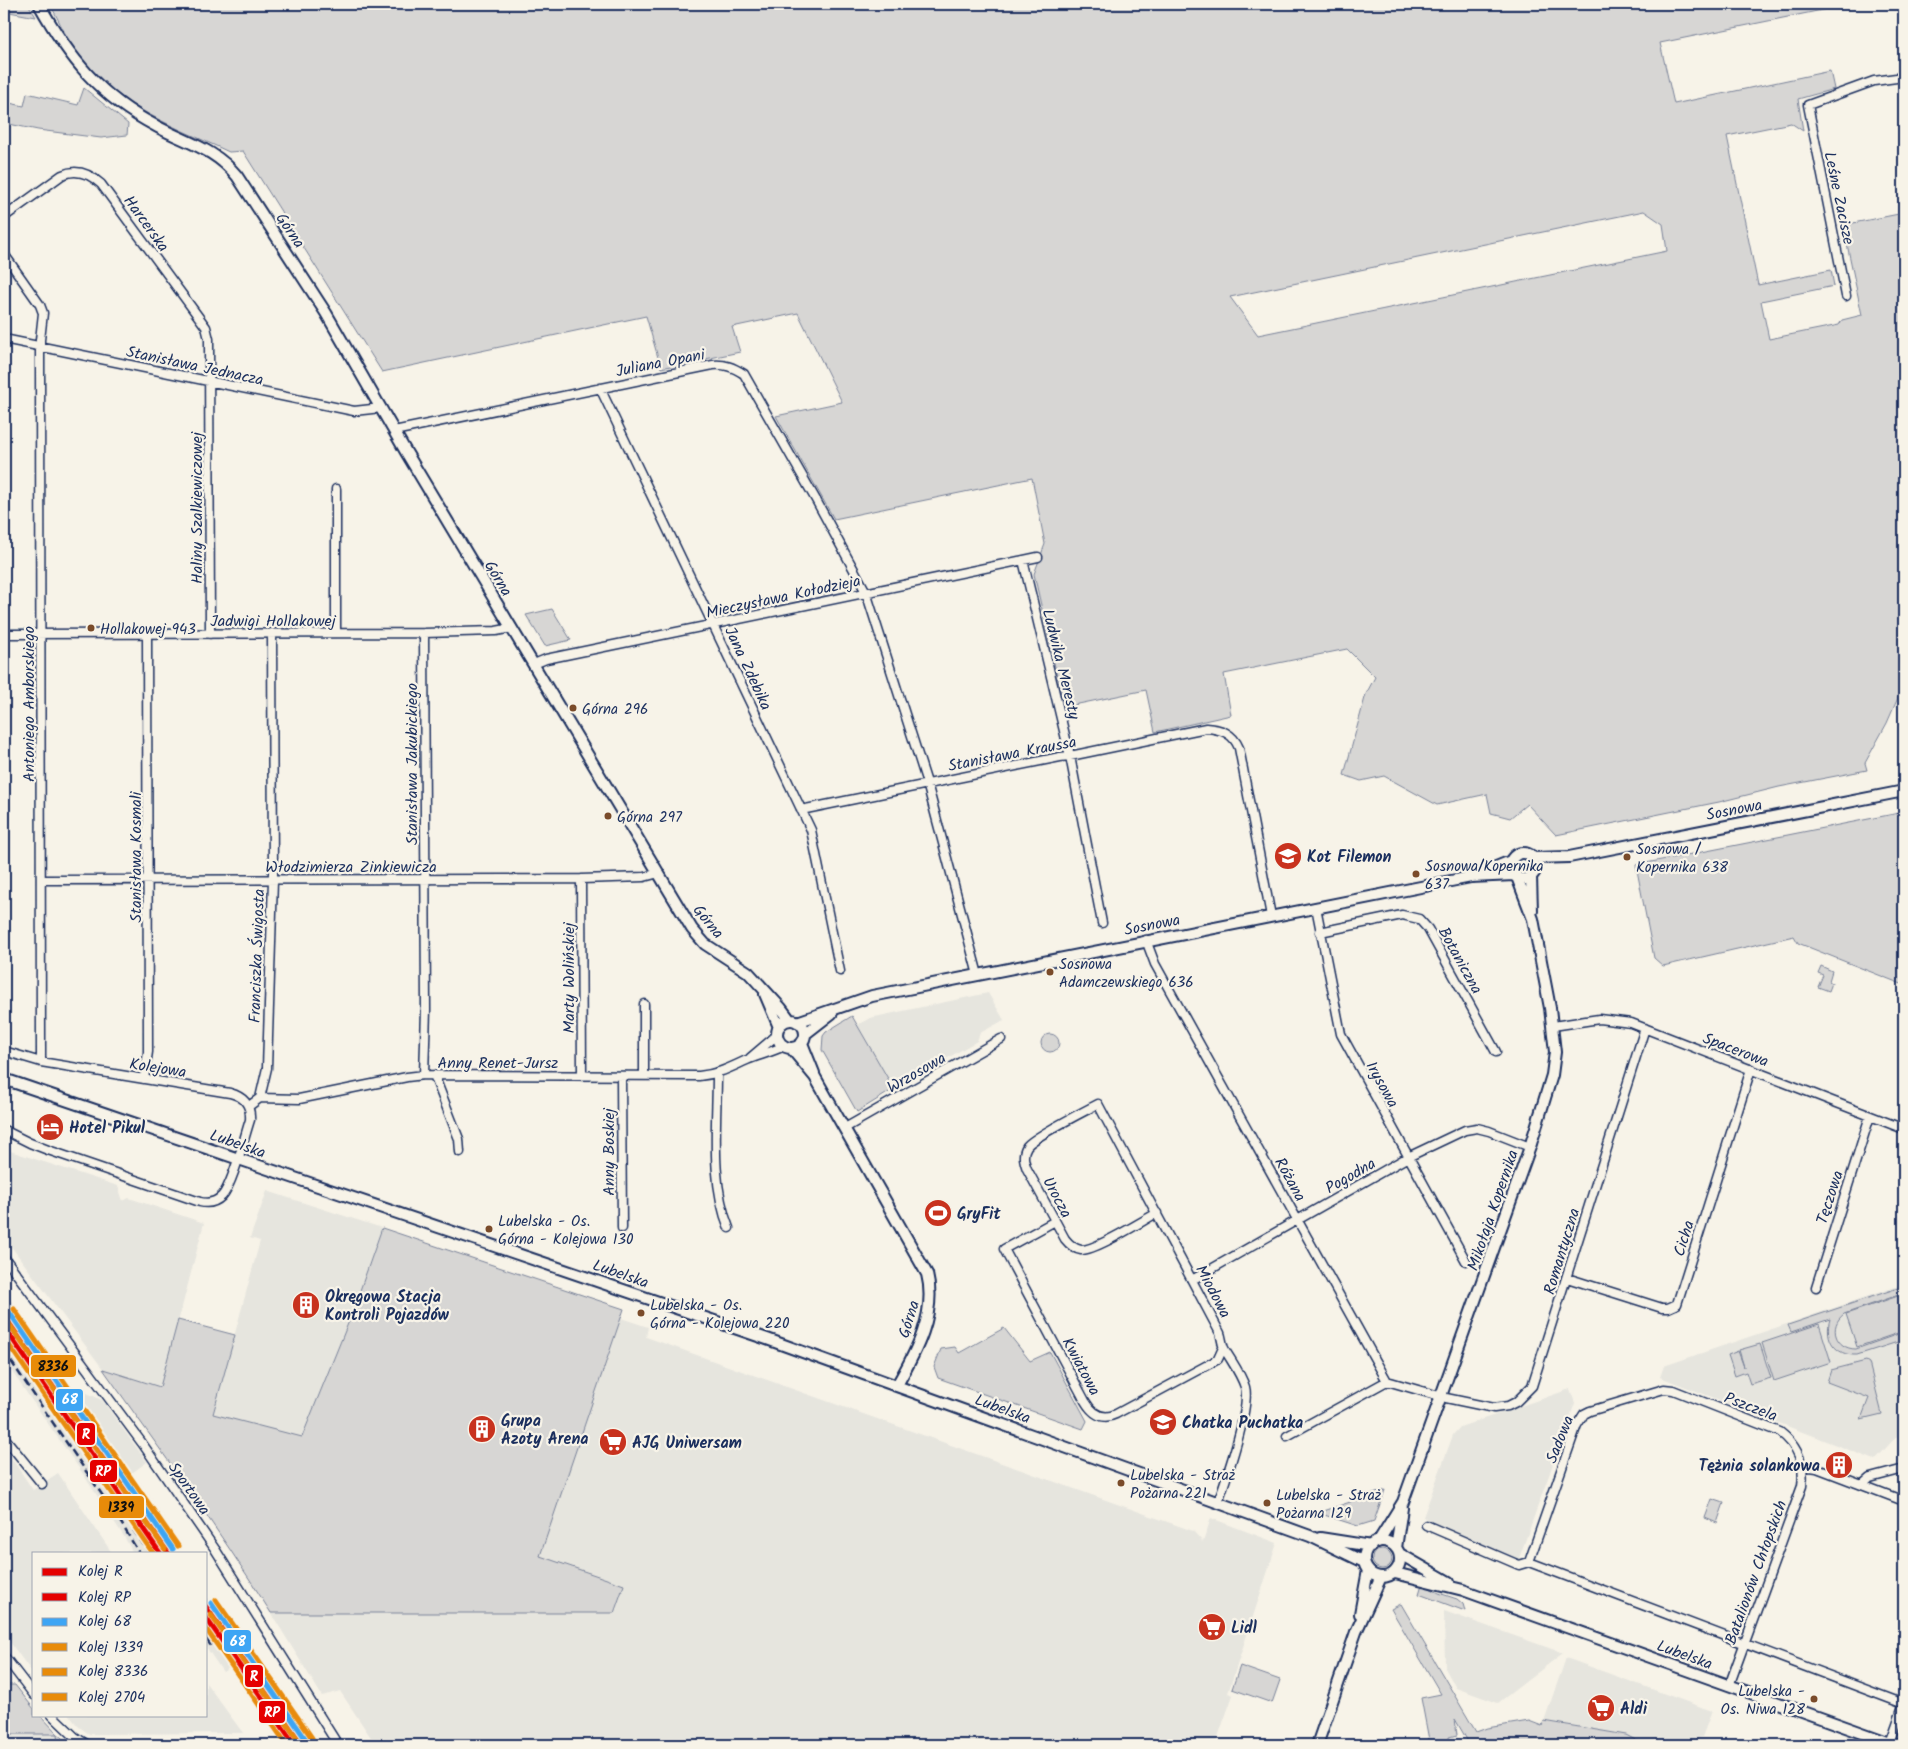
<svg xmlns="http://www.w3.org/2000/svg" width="1908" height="1749" font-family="Kalam,sans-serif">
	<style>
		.built { fill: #e6e5de }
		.green { fill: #d7d6d4; stroke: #798299; fill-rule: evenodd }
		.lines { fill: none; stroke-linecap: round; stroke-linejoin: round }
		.street-casing { stroke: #1b2f5e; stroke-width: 11 }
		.secondary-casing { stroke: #1b2f5e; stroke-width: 14 }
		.street { stroke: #f7f3e8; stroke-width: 8 }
		.secondary { stroke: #f7f3e8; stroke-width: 10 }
		.rail { stroke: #1b2f5e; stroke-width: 2.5; stroke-dasharray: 8 4; stroke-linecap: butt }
		.rail-1-casing { stroke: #f7f3e8; stroke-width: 9 }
		.rail-2-casing { stroke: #f7f3e8; stroke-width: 9 }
		.rail-3-casing { stroke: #f7f3e8; stroke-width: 9 }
		.rail-4-casing { stroke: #f7f3e8; stroke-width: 9 }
		.rail-5-casing { stroke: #f7f3e8; stroke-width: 9 }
		.rail-6-casing { stroke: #f7f3e8; stroke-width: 9 }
		.rail-1 { stroke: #e50000; stroke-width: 5 }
		.rail-2 { stroke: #e50000; stroke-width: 5 }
		.rail-3 { stroke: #3ea5f4; stroke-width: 5 }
		.rail-4 { stroke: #e88b09; stroke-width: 5 }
		.rail-5 { stroke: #e88b09; stroke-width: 5 }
		.rail-6 { stroke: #e88b09; stroke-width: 5 }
		.bus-dot { fill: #7a4b2a; stroke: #f7f3e8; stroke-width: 2 }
		.labels { text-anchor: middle; stroke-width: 4.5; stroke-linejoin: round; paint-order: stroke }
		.bus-label { font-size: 15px; fill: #1b2f5e; stroke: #f7f3e8; text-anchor: start }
		.street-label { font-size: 16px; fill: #1b2f5e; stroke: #f7f3e8 }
		.poi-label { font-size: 16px; font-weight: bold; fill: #1b2f5e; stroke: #f7f3e8; text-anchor: start }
		.line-badge { stroke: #f7f3e8; stroke-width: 2 }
		.badge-label { font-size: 14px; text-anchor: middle; font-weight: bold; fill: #fff }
		.pale-badge-label { font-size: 14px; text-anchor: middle; font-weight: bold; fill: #111 }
	</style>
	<rect width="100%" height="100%" fill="#f7f3e8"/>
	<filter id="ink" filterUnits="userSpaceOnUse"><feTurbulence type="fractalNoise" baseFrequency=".02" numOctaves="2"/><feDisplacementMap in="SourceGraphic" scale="10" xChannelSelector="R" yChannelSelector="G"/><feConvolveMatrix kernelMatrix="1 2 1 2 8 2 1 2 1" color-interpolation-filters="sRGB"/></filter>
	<g filter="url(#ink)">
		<path class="built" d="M988 993 1004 1020 980 1033 977 1041 894 1089 857 1025 870 1018Z
			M4 1149 118 1186 123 1201 129 1198 204 1223 161 1387 103 1369 4 1237Z
			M267 1191 382 1228 351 1316 302 1438 213 1414 260 1241 250 1238Z
			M1904 1284V1435L1896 1437 1875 1460 1660 1377 1664 1366Z
			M4 1291 72 1386 102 1400 147 1462 125 1478 176 1553H133L125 1538 81 1471 8 1366 4 1359Z
			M621 1318 648 1327 646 1337 1193 1531 1203 1542 1211 1518 1277 1543 1228 1693 1233 1695 1215 1745H376L340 1691 322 1696 271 1613H614L624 1585 539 1556Z
			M1570 1389 1575 1403 1518 1561 1444 1528 1423 1517 1453 1435 1460 1427Z
			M4 1447 33 1490 58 1473 112 1553H34V1675L4 1634Z
			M206 1597 247 1655 309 1745H287L232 1666 223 1672 206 1647Z
			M1444 1611 1563 1653 1498 1703 1456 1688 1445 1668Z
			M1566 1658 1712 1711 1702 1737 1672 1745H1645L1626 1735 1544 1721Z
			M206 1683 243 1733 89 1734 78 1726 69 1715H206Z
			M4 1734H58V1745H4Z"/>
		<path class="green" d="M4 4H28L36 17 4 11Z
			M50 4H1692L1694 10 1726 4H1831L1832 8 1660 43 1674 104 1830 71 1834 89 1798 99 1803 131 1791 123 1727 136 1758 285 1831 270 1834 286 1761 301 1769 339 1839 325 1842 320 1862 315 1843 225 1904 213V604L1902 608 1904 684 1887 723 1865 763 1867 770 1779 787 1719 802 1556 835 1527 804 1510 818 1491 813 1487 794 1437 805 1384 776 1361 781 1344 775 1366 694 1375 677 1347 649 1224 674 1231 715 1155 732 1146 690 1064 707 1034 574 1045 544 1032 478 834 519 776 416 842 402 798 313 732 327 740 352 661 368 646 316 382 372 243 151 229 152C174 126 119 108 80 58 68 42 60 22 50 4ZM1644 211 1663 224 1667 251 1258 335 1230 297Z
			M84 88 128 124 127 135 101 138 38 130 4 123V102L24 106 27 93 78 105Z
			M552 609 571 640 545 646 526 615Z
			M1904 812V985L1798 943 1794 936 1663 966 1654 958 1636 865Z
			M1821 966 1832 971 1829 981 1832 983 1829 991 1818 987 1823 975 1818 973Z
			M852 1016 894 1089 857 1112 822 1050 823 1036 826 1032Z
			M1041 1043a9 9 0 1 1 18 0a9 9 0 1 1-18 0Z
			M382 1228 624 1309 540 1556 624 1585 614 1613H271C219 1529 160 1450 103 1369L160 1387 178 1320 235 1335 213 1414 302 1437 351 1316Z
			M1904 1286V1293L1844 1314C1828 1326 1835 1349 1856 1349L1904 1332V1340L1857 1355C1835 1356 1824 1339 1830 1319L1791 1332 1788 1325Z
			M1904 1294V1331L1857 1347 1846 1314Z
			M1819 1324 1831 1362 1774 1381 1762 1343Z
			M1004 1328 1030 1361 1050 1352 1087 1421 1083 1429 938 1378 934 1367 941 1349 955 1347 959 1353Z
			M1760 1344 1771 1378 1750 1384 1746 1372 1735 1376 1728 1355 1738 1351 1744 1367 1739 1350Z
			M1866 1361 1869 1363 1882 1414 1861 1419 1869 1398 1827 1382 1831 1370Z
			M1385 1490 1374 1521 1358 1526 1318 1513Z
			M1712 1499 1724 1503 1717 1523 1705 1518Z
			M1372 1559a10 10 0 1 1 20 0a10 10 0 1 1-20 0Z
			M1422 1584 1439 1593 1457 1599 1463 1604 1465 1611 1419 1594Z
			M1401 1604 1476 1732 1487 1728 1529 1721 1542 1726 1544 1721 1626 1735 1645 1745H1470L1455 1719 1457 1735 1449 1737 1450 1745H1434L1433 1740H1429L1421 1698 1441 1694 1391 1609Z
			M1240 1666 1280 1680 1272 1703 1232 1689Z
			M4 1685H15L34 1709V1715H40L58 1734 72 1745H58L57 1734H4Z"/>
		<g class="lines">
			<defs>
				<path id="street" d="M4 217 62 175C77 168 90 174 101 184L206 327 209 339 210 634
					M4 254 40 305 43 313 40 340 41 1062
					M1846 296 1808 105 1874 81 1904 77
					M4 339 354 411 381 408
					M600 388 811 830 840 971
					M394 431 713 365C725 364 733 367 744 374L816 500 866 592 927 783 978 975
					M336 489V633
					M1023 560 1070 756 1102 923
					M4 634 424 633 496 631 512 628
					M534 664 546 659 1038 557
					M801 810 1060 757 1070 756 1206 728C1221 729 1233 733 1239 748L1271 916
					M581 879 582 1076
					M42 880 581 879 644 877 659 873
					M1316 907 1341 1034 1466 1261
					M1320 932 1402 915 1419 919 1428 929 1496 1052
					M1146 940 1155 964 1387 1381 1446 1398 1494 1408 1508 1406 1516 1402 1532 1386 1645 1028
					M644 1004V1076
					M1553 1026 1599 1019 1631 1023 1904 1129
					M4 1051 41 1062 230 1093C245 1097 251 1105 250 1120 244 1138 233 1184 222 1196 216 1202 208 1204 200 1202L48 1150 30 1143 4 1130
					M750 1058 777 1035
					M717 1074C717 1123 710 1182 729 1228
					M424 1075 426 1010 424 633
					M434 1075 459 1139 460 1152
					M621 1076 622 1228
					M144 1079 148 1052 147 634
					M260 1098 267 1068 273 880 272 633
					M249 1106 260 1098 299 1099 407 1077 424 1075 699 1076C719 1074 729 1068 747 1060 759 1055 772 1052 784 1046
					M845 1128 1001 1039
					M1157 1213C1142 1221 1095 1251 1081 1250 1074 1249 1069 1244 1065 1239L1027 1169C1024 1161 1022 1154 1027 1146 1035 1136 1083 1112 1098 1104L1220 1333C1222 1338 1222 1346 1225 1350 1232 1362 1241 1374 1245 1387 1251 1408 1226 1479 1218 1502
					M1055 1221 1004 1249 1085 1401C1092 1413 1102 1421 1116 1414L1213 1362 1218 1359 1223 1348
					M4 1257 142 1443 215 1549 338 1745
					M1567 1278 1662 1308H1668L1677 1304 1751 1069
					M1192 1280 1408 1157 1465 1130 1477 1128 1489 1131 1530 1147
					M1816 1287 1870 1116
					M1287 1436 1387 1381
					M4 1437 42 1484
					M1803 1466 1817 1468 1904 1501
					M1862 1485 1870 1478 1904 1469
					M1426 1525 1519 1565 1529 1562 1904 1704
					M1529 1562 1577 1425 1584 1414 1590 1411 1664 1389 1673 1390 1780 1432C1798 1446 1805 1463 1802 1486L1729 1686
					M4 1656 34 1695
					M52 1715 75 1737 88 1745
					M1890 1743 1904 1704"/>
				<path id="secondary" d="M39 4C69 58 100 97 156 126 187 143 214 148 237 176L326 313 406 452 692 929 705 944 748 972 781 1008 790 1020
					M1510 866a13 13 0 1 1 26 0a13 13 0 1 1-26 0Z
					M1533 858 1569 857 1904 791
					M1479 874 1511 861
					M1531 876 1532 911
					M765 994 779 1027
					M777 1034a14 14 0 1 1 28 0a14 14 0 1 1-28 0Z
					M797 1022 872 996 1471 877 1514 875
					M805 1034 832 1013
					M802 1043 814 1073
					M791 1048 815 1077 927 1274C937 1313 916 1352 897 1385
					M4 1079 767 1339 1310 1536 1364 1562
					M1320 1538 1371 1546
					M1364 1559a18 18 0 1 1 36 0a18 18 0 1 1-36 0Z
					M1378 1542 1403 1502 1530 1147 1552 1075 1555 1052 1550 1008 1533 919 1517 877
					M1396 1548 1402 1508
					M1400 1554 1449 1582
					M1395 1573 1463 1590 1896 1745
					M1360 1614 1368 1570
					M1317 1745 1356 1632 1381 1577"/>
			</defs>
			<use href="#street" class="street-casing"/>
			<use href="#secondary" class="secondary-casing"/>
			<use href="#street" class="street"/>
			<use href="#secondary" class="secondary"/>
			<path class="rail" d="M4 1299 44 1355
				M4 1351 120 1521 139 1553
				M133 1530 149 1553
				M206 1639 212 1647"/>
			<defs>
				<path id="rail-1" d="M4 1316 168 1553
					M206 1607 302 1745"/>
				<path id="rail-2" d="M4 1327 160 1553
					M206 1618 295 1745"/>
				<path id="rail-3" d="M9 1312 173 1549
					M211 1603 307 1741"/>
				<path id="rail-4" d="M4 1338 153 1553
					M206 1629 287 1745"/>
				<path id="rail-5" d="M14 1309 178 1546
					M216 1600 312 1738"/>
				<path id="rail-6" d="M9 1324 165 1549
					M211 1615 299 1741"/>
			</defs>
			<use href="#rail-1" class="rail-1-casing"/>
			<use href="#rail-2" class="rail-2-casing"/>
			<use href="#rail-3" class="rail-3-casing"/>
			<use href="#rail-4" class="rail-4-casing"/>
			<use href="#rail-5" class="rail-5-casing"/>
			<use href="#rail-6" class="rail-6-casing"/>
			<use href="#rail-1" class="rail-1"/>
			<use href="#rail-2" class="rail-2"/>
			<use href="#rail-3" class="rail-3"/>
			<use href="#rail-4" class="rail-4"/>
			<use href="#rail-5" class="rail-5"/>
			<use href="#rail-6" class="rail-6"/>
		</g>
	</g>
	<defs>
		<symbol id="school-disc" viewBox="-11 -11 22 22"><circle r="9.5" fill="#c8321e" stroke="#f7f3e8"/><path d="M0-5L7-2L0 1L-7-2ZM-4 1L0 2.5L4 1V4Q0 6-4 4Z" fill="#fff"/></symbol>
		<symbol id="hotel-disc" viewBox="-11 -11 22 22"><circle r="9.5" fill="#c8321e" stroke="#f7f3e8"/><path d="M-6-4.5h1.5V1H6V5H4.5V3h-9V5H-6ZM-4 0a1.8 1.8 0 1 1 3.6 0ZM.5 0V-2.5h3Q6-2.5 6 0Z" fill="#fff"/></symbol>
		<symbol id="stadium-disc" viewBox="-11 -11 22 22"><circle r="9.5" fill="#c8321e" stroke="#f7f3e8"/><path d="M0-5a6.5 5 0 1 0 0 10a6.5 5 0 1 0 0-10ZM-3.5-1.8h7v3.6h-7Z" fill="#fff"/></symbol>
		<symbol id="building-disc" viewBox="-11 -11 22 22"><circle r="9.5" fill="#c8321e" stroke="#f7f3e8"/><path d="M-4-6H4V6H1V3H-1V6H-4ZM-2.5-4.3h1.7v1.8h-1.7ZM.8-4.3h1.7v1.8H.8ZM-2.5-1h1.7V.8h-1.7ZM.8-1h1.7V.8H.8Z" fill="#fff"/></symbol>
		<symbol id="supermarket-disc" viewBox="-11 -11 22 22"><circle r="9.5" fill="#c8321e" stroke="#f7f3e8"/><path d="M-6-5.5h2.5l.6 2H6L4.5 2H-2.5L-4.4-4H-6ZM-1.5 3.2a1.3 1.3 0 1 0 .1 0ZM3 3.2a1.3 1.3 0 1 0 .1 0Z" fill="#fff"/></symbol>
	</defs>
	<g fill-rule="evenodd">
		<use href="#school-disc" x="1272" y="840" width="32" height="32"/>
		<use href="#hotel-disc" x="34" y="1111" width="32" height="32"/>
		<use href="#stadium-disc" x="922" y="1197" width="32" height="32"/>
		<use href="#building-disc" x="290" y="1289" width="32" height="32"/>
		<use href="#school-disc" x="1147" y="1406" width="32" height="32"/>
		<use href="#building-disc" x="466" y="1413" width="32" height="32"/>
		<use href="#supermarket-disc" x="597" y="1426" width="32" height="32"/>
		<use href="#building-disc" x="1823" y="1449" width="32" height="32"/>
		<use href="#supermarket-disc" x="1196" y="1611" width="32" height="32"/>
		<use href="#supermarket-disc" x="1585" y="1692" width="32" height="32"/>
	</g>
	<g class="bus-dot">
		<circle cx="91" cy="628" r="4.5"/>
		<circle cx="573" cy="708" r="4.5"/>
		<circle cx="608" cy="816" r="4.5"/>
		<circle cx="1627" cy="857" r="4.5"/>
		<circle cx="1416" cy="874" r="4.5"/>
		<circle cx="1050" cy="972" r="4.5"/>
		<circle cx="489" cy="1229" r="4.5"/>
		<circle cx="641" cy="1313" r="4.5"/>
		<circle cx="1121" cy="1483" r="4.5"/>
		<circle cx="1267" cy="1503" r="4.5"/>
		<circle cx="1814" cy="1699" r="4.5"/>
	</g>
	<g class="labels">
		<g class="bus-label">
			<text x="100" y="634">Hollakowej 943</text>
			<text x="582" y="714">Górna 296</text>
			<text x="617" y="822">Górna 297</text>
			<text x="1636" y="854">Sosnowa /<tspan x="1636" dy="18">Kopernika 638</tspan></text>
			<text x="1425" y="871">Sosnowa/Kopernika<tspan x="1425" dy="18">637</tspan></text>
			<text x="1059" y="969">Sosnowa<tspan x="1059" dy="18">Adamczewskiego 636</tspan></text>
			<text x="498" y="1226">Lubelska - Os.<tspan x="498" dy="18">Górna - Kolejowa 130</tspan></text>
			<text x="650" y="1310">Lubelska - Os.<tspan x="650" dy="18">Górna - Kolejowa 220</tspan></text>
			<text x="1130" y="1480">Lubelska - Straż<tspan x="1130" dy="18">Pożarna 221</tspan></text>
			<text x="1276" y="1500">Lubelska - Straż<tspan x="1276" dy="18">Pożarna 129</tspan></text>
			<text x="1805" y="1696" text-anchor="end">Lubelska -<tspan x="1805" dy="18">Os. Niwa 128</tspan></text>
		</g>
		<g class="street-label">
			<text transform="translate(1840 198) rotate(78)" y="6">Leśne Zacisze</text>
			<text transform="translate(147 223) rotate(54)" y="6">Harcerska</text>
			<text transform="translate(291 230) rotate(56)" y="6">Górna</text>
			<text transform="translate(660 362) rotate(-11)" y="6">Juliana Opani</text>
			<text transform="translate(195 365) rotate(12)" y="6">Stanisława Jednacza</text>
			<text transform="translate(196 508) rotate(-90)" y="6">Haliny Szalkiewiczowej</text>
			<text transform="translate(499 578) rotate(59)" y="6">Górna</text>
			<text transform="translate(783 596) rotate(-12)" y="6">Mieczysława Kołodzieja</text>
			<text x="273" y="626">Jadwigi Hollakowej</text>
			<text transform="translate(1062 664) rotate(76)" y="6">Ludwika Meresty</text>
			<text transform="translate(749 668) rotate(65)" y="6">Jana Zdebika</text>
			<text transform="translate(28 704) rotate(-90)" y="6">Antoniego Amborskiego</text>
			<text transform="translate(1012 753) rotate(-11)" y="6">Stanisława Kraussa</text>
			<text transform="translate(411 764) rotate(-90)" y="6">Stanisława Jakubickiego</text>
			<text transform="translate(1734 809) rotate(-11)" y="6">Sosnowa</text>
			<text transform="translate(135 857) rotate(-90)" y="6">Stanisława Kosmali</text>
			<text x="351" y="872">Włodzimierza Zinkiewicza</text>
			<text transform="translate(709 921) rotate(51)" y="6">Górna</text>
			<text transform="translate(1152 924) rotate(-11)" y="6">Sosnowa</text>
			<text transform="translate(256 956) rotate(-88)" y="6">Franciszka Świgosta</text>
			<text transform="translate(1461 960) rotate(61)" y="6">Botaniczna</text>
			<text transform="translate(568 978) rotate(-90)" y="6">Marty Wolińskiej</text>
			<text transform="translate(1736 1049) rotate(21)" y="6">Spacerowa</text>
			<text x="498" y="1068">Anny Renet-Jursz</text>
			<text transform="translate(158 1067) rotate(9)" y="6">Kolejowa</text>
			<text transform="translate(916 1072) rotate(-30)" y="6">Wrzosowa</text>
			<text transform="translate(1383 1084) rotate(61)" y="6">Irysowa</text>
			<text transform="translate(238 1143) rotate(19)" y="6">Lubelska</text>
			<text transform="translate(608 1152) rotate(-90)" y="6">Anny Boskiej</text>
			<text transform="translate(1350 1175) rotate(-30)" y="6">Pogodna</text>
			<text transform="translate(1291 1179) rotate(61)" y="6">Różana</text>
			<text transform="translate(1058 1197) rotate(62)" y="6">Urocza</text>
			<text transform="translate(1829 1197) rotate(-72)" y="6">Tęczowa</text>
			<text transform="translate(1492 1210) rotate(-71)" y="6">Mikołaja Kopernika</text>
			<text transform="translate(1683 1238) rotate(-73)" y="6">Cicha</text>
			<text transform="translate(1561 1251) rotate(-73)" y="6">Romantyczna</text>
			<text transform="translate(621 1273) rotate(19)" y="6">Lubelska</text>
			<text transform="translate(1214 1291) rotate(62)" y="6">Miodowa</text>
			<text transform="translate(908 1319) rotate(-73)" y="6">Górna</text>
			<text transform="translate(1082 1366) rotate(62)" y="6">Kwiatowa</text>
			<text transform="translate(1751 1406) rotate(21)" y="6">Pszczela</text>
			<text transform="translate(1003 1408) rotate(20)" y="6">Lubelska</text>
			<text transform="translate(1559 1439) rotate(-68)" y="6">Sadowa</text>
			<text transform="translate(190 1488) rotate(55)" y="6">Sportowa</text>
			<text transform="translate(1755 1572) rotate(-70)" y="6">Batalionów Chłopskich</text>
			<text transform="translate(1685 1654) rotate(20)" y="6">Lubelska</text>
		</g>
		<g class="poi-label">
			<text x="1307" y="862">Kot Filemon</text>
			<text x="69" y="1133">Hotel Pikul</text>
			<text x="957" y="1219">GryFit</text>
			<text x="325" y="1302">Okręgowa Stacja<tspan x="325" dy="18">Kontroli Pojazdów</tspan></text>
			<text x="501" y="1426">Grupa<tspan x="501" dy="18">Azoty Arena</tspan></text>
			<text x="1182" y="1428">Chatka Puchatka</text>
			<text x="632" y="1448">AJG Uniwersam</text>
			<text x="1820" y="1471" text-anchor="end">Tężnia solankowa</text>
			<text x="1231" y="1633">Lidl</text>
			<text x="1620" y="1714">Aldi</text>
		</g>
	</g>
	<g class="line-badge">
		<rect x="30" y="1354" width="47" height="24" rx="5" fill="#e88b09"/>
		<rect x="55" y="1388" width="29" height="24" rx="5" fill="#3ea5f4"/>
		<rect x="76" y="1422" width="20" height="24" rx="5" fill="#e50000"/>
		<rect x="89" y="1459" width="29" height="24" rx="5" fill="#e50000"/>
		<rect x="98" y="1495" width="47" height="24" rx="5" fill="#e88b09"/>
		<rect x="223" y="1629" width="29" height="24" rx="5" fill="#3ea5f4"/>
		<rect x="244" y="1664" width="20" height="24" rx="5" fill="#e50000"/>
		<rect x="258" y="1700" width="28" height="24" rx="5" fill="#e50000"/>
	</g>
	<g class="badge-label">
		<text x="70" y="1404">68</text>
		<text x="86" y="1439">R</text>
		<text x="103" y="1476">RP</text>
		<text x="238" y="1646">68</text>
		<text x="254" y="1681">R</text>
		<text x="272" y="1717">RP</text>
	</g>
	<g class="pale-badge-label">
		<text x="53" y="1371">8336</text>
		<text x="121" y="1512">1339</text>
	</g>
	<rect width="1908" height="1749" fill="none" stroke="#f7f3e8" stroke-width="20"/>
	<rect x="10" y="10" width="1888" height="1729" fill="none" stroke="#1b2f5e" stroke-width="2" filter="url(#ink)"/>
	<rect x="32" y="1552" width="175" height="165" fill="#f7f3e8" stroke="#9fa5b1"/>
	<rect x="42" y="1568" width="25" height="8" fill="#e50000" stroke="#9fa5b1"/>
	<text x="78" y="1576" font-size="15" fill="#1b2f5e">Kolej R</text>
	<rect x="42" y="1593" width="25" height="8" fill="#e50000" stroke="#9fa5b1"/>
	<text x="78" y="1602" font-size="15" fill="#1b2f5e">Kolej RP</text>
	<rect x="42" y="1618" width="25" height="8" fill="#3ea5f4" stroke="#9fa5b1"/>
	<text x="78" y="1626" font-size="15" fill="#1b2f5e">Kolej 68</text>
	<rect x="42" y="1643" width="25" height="8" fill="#e88b09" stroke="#9fa5b1"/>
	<text x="78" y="1652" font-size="15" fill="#1b2f5e">Kolej 1339</text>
	<rect x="42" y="1668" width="25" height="8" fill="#e88b09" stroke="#9fa5b1"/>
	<text x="78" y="1676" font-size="15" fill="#1b2f5e">Kolej 8336</text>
	<rect x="42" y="1693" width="25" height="8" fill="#e88b09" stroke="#9fa5b1"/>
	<text x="78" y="1702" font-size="15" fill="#1b2f5e">Kolej 2704</text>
</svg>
